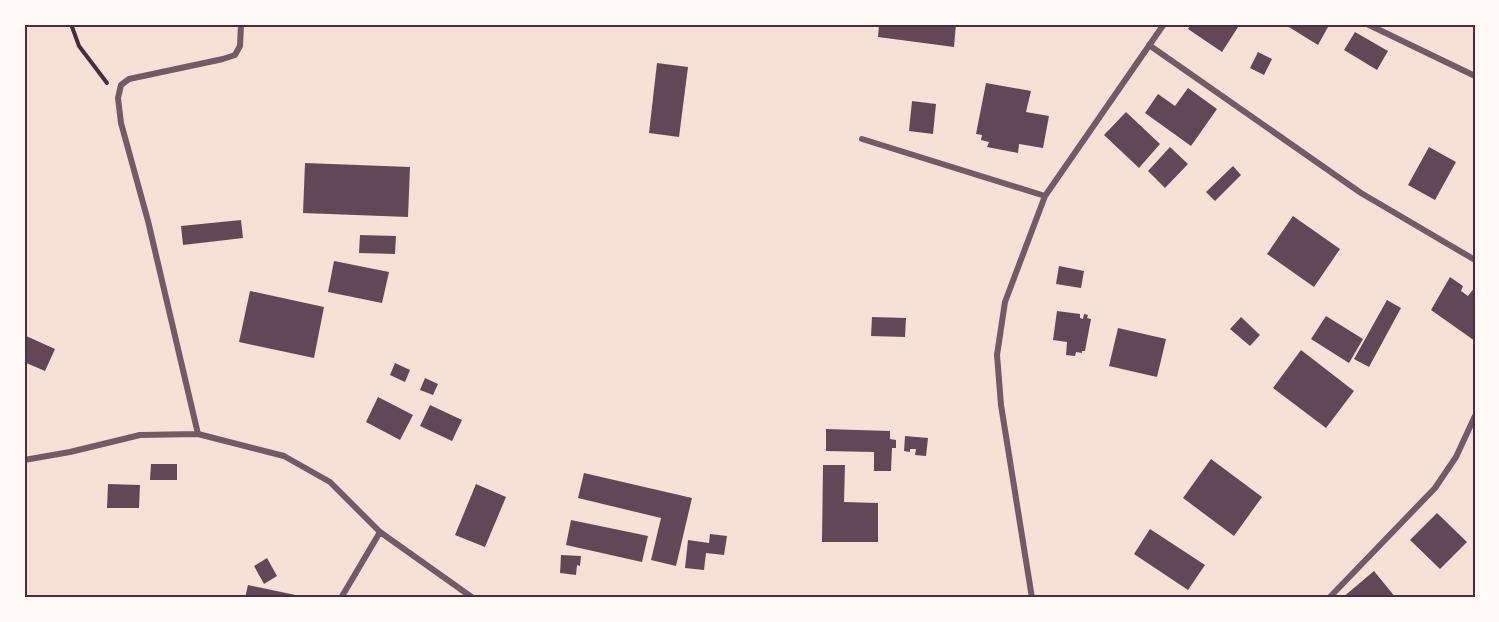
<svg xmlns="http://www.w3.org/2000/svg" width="1499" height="622" font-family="Arial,sans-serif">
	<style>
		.building { fill: #644757 }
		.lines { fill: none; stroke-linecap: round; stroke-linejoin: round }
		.path { stroke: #4a2c40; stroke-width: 4 }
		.minor { stroke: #755966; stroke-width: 6 }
		.neatline { fill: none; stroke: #4a2c40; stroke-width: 2 }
	</style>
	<rect width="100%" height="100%" fill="#f7e1d7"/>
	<path class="building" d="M879 24H956L954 47 878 37Z
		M1191 24H1240L1222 52 1188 29Z
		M1284 24H1323L1328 27 1318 45Z
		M1355 32 1388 51 1377 70 1344 50Z
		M1258 52 1272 59 1264 75 1250 68Z
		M657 63 688 67 679 137 649 133Z
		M986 83 1031 91 1026 112 1049 116 1043 148 1019 144 1018 153 987 147 989 142 981 140 982 135 976 134Z
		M1188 88 1217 109 1191 146 1145 113 1158 94 1175 106Z
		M912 101 936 104 933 134 909 131Z
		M1126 112 1160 144 1139 168 1104 135Z
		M1170 147 1188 164 1165 188 1148 171Z
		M1429 147 1456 162 1435 200 1408 185Z
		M305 163 410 167 408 217 303 213Z
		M1233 166 1241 175 1215 201 1206 192Z
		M1293 216 1340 249 1314 287 1267 254Z
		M241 220 243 238 183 245 181 226Z
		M360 235 396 236 395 254 359 253Z
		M334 261 389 272 382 303 328 292Z
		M1059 266 1084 271 1081 288 1056 284Z
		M1450 277 1463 286 1461 291 1468 296 1475 287V341L1431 310Z
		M250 291 324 307 314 358 239 342Z
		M1387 300 1401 308 1369 367 1354 359Z
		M1057 311 1080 314V318L1083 319 1084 314 1088 315 1087 318 1091 319 1085 351H1082V353L1076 352 1075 356 1066 355 1067 342 1053 340Z
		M1326 316 1363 339 1349 363 1311 339Z
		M872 317 906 318 905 337 871 336Z
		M1241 317 1260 335 1250 346 1230 329Z
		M1118 328 1166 339 1157 377 1109 366Z
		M24 335 55 349 45 371 24 362Z
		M1301 350 1354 391 1326 428 1273 388Z
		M395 363 410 370 405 382 390 375Z
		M425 378 438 384 433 395 420 390Z
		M378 397 413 415 400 440 366 422Z
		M430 405 462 420 452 441 420 426Z
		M826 429 890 431V439L896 440V448H892L891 471H874V452L826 451Z
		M905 436 928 438 926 456 915 455 916 449H910V452L904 451Z
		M1211 459 1262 497 1234 536 1183 498Z
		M151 464H177V480H150Z
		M823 465H845L844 502 878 503V542H822Z
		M584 473 692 498 676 566 651 560 661 518 578 498Z
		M108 484 140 485 139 508H107Z
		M476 484 506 497 485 547 455 535Z
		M1437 513 1467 542 1440 569 1410 540Z
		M571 520 648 536 642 562 566 545Z
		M1150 529 1205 565 1188 590 1134 554Z
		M710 534 727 536 724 555 706 553 704 570 685 568 688 540 709 543Z
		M561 555 581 556 580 566 577 565 576 575 560 573Z
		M267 558 277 576 264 584 254 566Z
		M1374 571 1396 598H1342Z
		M248 585 305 597V598H245Z"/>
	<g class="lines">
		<path class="path" d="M71 24 79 46 107 83"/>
		<path class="minor" d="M1367 24 1475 76
			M1149 45 1361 193 1475 260
			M862 139 1045 196
			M198 434 148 221 121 123 118 98 121 85 129 79 223 59 235 55 240 46 241 24
			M24 460 70 452 140 435 198 434 284 456 330 482 380 532 473 598
			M341 598 380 532
			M1032 598 1001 405 997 355 1005 302 1045 196 1164 24
			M1053 598H1076
			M1329 598 1435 488 1456 457 1475 416"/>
	</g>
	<rect width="1499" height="622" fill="none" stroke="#fffaf5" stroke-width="51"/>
	<rect x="26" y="26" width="1448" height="570" class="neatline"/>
</svg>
